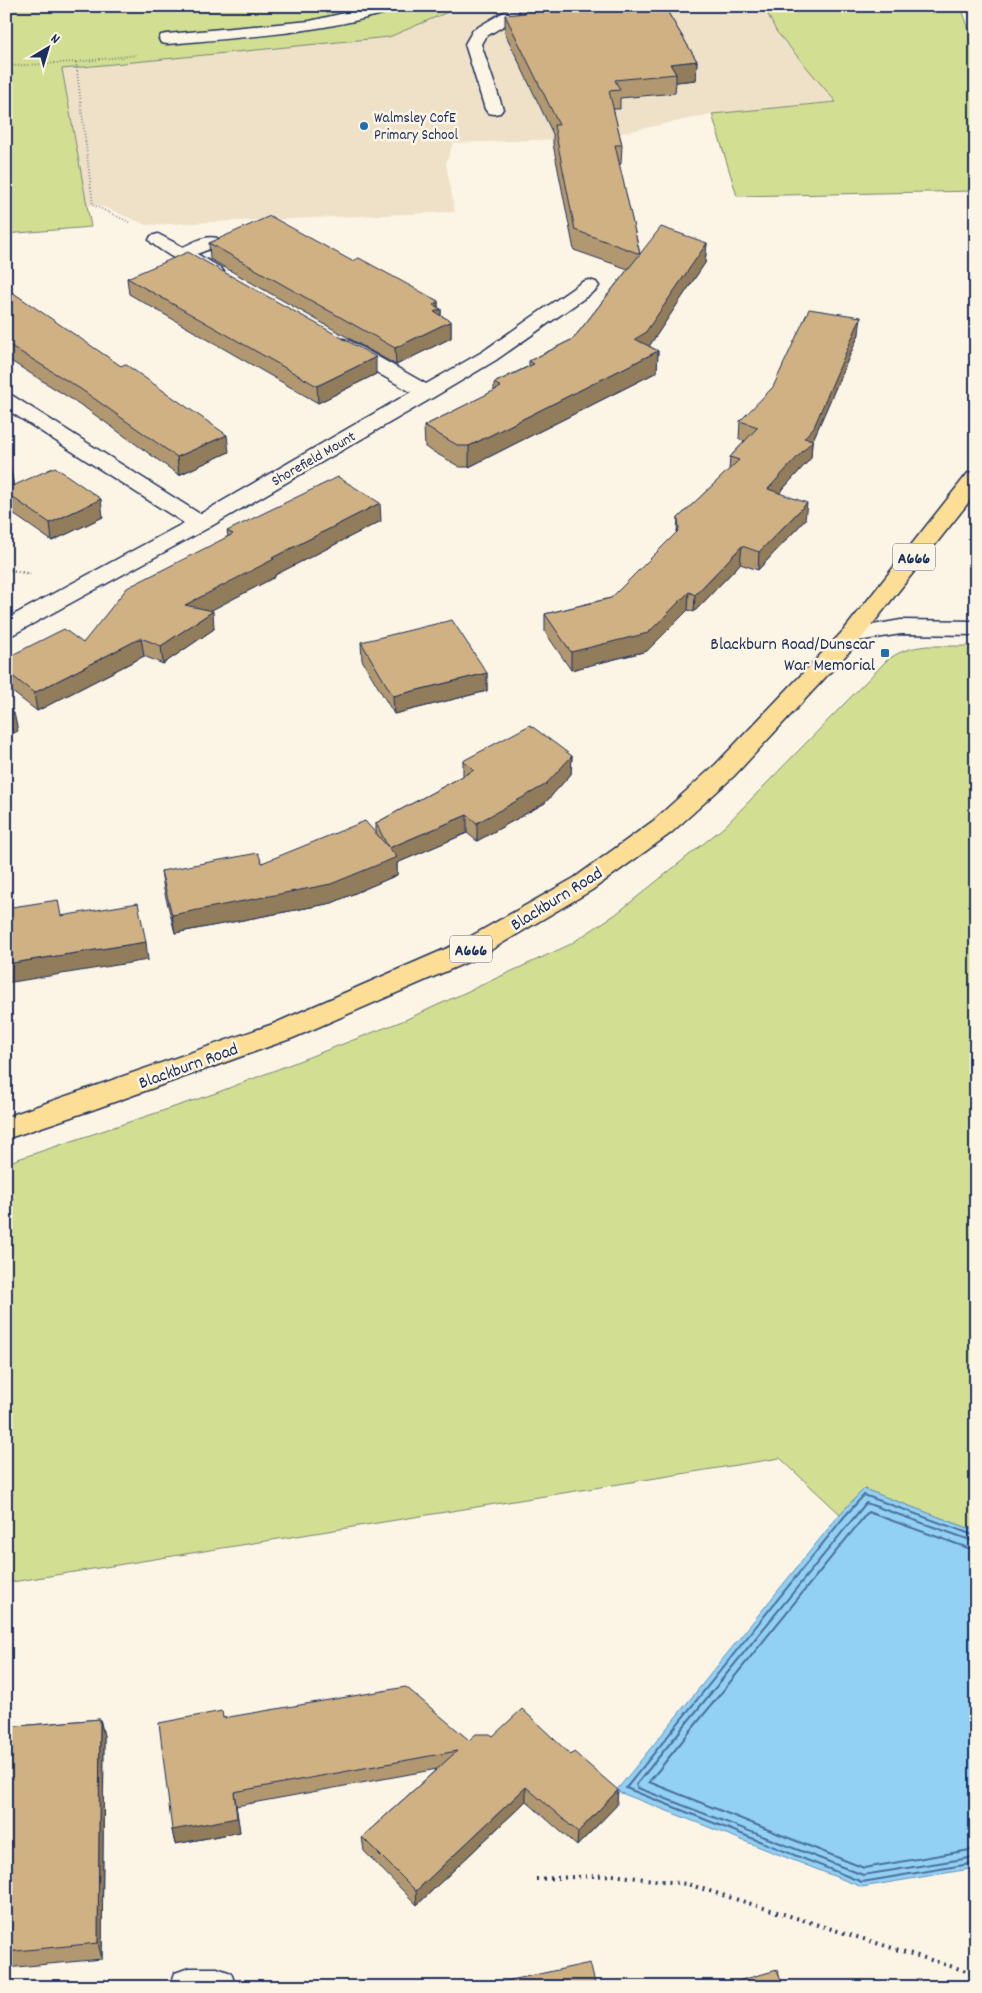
<svg xmlns="http://www.w3.org/2000/svg" width="982" height="1993" font-family="Dekko,sans-serif">
	<style>
		.built { fill: #eee1c8 }
		.green { fill: #d2de91; stroke: #768678 }
		.water { fill: #93d1f4; stroke: #6390b8 }
		.lines { fill: none; stroke-linecap: round; stroke-linejoin: round }
		.shore { stroke: #4b709a; stroke-width: 2 }
		.service-casing { stroke: #1b2f5e; stroke-width: 3 }
		.minor-casing { stroke: #1b2f5e; stroke-width: 3 }
		.secondary-casing { stroke: #1b2f5e; stroke-width: 3 }
		.trunk-casing { stroke: #1b2f5e; stroke-width: 3 }
		.path-far2 { stroke: #1b2f5e; stroke-width: 2; stroke-dasharray: 0.5 2.5; stroke-linecap: butt }
		.path-far1 { stroke: #1b2f5e; stroke-width: 2.5; stroke-dasharray: 1 3; stroke-linecap: butt }
		.path { stroke: #1b2f5e; stroke-width: 4; stroke-dasharray: 2 5; stroke-linecap: butt }
		.service { fill: #fcf5e5; fill-rule: evenodd }
		.minor { fill: #fcf5e5; fill-rule: evenodd }
		.secondary { fill: #fcf5e5; fill-rule: evenodd }
		.trunk { fill: #fcde96; fill-rule: evenodd }
		.wall { fill: #b29871; stroke: #1b2f5e }
		.shaded-wall { fill: #917c5c; stroke: #1b2f5e }
		.building { fill: #cfb183; stroke: #1b2f5e }
		.poi-dot { fill: #1f6fb2; stroke: #fcf5e5; stroke-width: 2 }
		.labels { text-anchor: middle; stroke-width: 5; stroke-linejoin: round; paint-order: stroke }
		.far-poi-label { font-size: 15px; fill: #1b2f5e; stroke: #fcf5e5; text-anchor: start }
		.far-street-label { font-size: 15px; fill: #1b2f5e; stroke: #fcf5e5 }
		.shield { fill: #fcf5e5; stroke: #5e6a86; stroke-width: 1 }
		.shield-label { font-size: 16px; font-weight: bold; fill: #1b2f5e }
		.poi-label { font-size: 18px; fill: #1b2f5e; stroke: #fcf5e5; text-anchor: end }
		.street-label { font-size: 18px; fill: #1b2f5e; stroke: #fcf5e5 }
	</style>
	<rect width="100%" height="100%" fill="#fcf5e5"/>
	<filter id="ink" filterUnits="userSpaceOnUse"><feTurbulence type="fractalNoise" baseFrequency=".02" numOctaves="2"/><feDisplacementMap in="SourceGraphic" scale="10" xChannelSelector="R" yChannelSelector="G"/><feConvolveMatrix kernelMatrix="1 2 1 2 8 2 1 2 1" color-interpolation-filters="sRGB"/></filter>
	<g filter="url(#ink)">
		<path class="built" d="M462 6H764L776 31 836 102 712 114 598 138 453 143 446 164 455 212 146 225 104 207 87 205 62 69 389 37Z"/>
		<path class="green" d="M6 6H462L389 37 62 69 91 227 6 234Z
			M764 6H961L976 50V191L737 196 712 114 836 102 776 31Z
			M927 646H976V1531L864 1489 840 1514 780 1458 6 1583V1163L216 1093 405 1020 569 945 616 914 724 827 886 661C899 651 910 648 927 646Z"/>
		<path class="water" d="M864 1489 976 1531V1868L862 1887 616 1791 840 1514Z"/>
		<g class="lines">
			<path class="shore" d="M976 1536 864 1495 844 1517 626 1788 862 1882 976 1863
				M976 1542 866 1503 636 1785 638 1788 863 1875 976 1857
				M976 1549 968 1548 868 1512 649 1782 864 1868 976 1849"/>
			<defs>
				<path id="service" d="M375 6H401L399 9C323 33 246 37 167 44L161 43 159 39 161 35 167 34 310 21Z
					M514 6H534L532 9 485 37 481 44 503 109 500 113 494 114 488 113 485 109 465 44 473 30Z"/>
				<path id="minor" d="M158 234 183 247C194 242 205 235 217 238L219 242 217 246 197 254 221 268 224 272 221 276C216 277 214 278 209 277 199 273 154 248 149 240L151 236Z
					M589 280 596 282 599 286 596 290 496 360 434 397 208 528 14 634 6 636V619L184 523 6 409V394L13 396 200 514 411 392 336 349 333 345 336 341 343 339 350 341 426 384 482 352 582 282Z
					M189 1968H217L231 1973 236 1987H170L175 1973Z"/>
				<path id="secondary" d="M901 620 976 621V635L901 634 852 642 844 640 840 635 844 630Z"/>
				<path id="trunk" d="M976 472V493L860 640 734 776 671 833 592 890 479 957 293 1038 92 1110 6 1139V1117L273 1024 459 943 574 878 653 821 716 764 844 630 968 473Z"/>
			</defs>
			<use href="#service" class="service-casing"/>
			<use href="#minor" class="minor-casing"/>
			<use href="#secondary" class="secondary-casing"/>
			<use href="#trunk" class="trunk-casing"/>
			<path class="path-far2" d="M6 45 10 66 76 62
				M129 222 93 205 76 62 137 55"/>
			<path class="path-far1" d="M6 569 30 574"/>
			<path class="path" d="M536 1879 612 1875 687 1884 976 1974"/>
			<use href="#service" class="service"/>
			<use href="#minor" class="minor"/>
			<use href="#secondary" class="secondary"/>
			<use href="#trunk" class="trunk"/>
		</g>
		<path class="wall" d="M519 6H664L697 61 696 80 676 82 675 93 620 98V109H613L622 145 621 164 619 165 640 254 707 243 705 263 649 346 658 351 657 372 469 467H460L425 447 424 426 494 391V383L529 366V361L573 339 628 269 574 250 553 144V134L505 33V15L518 14Z
			M209 243 352 261 438 301V308L441 309V316L451 321V338L396 365 210 259Z
			M127 278 376 374 318 403 129 294Z
			M6 288 229 452 179 475 84 407 6 358Z
			M859 334 812 442 811 458 779 493 805 520 758 570 740 564 694 612 688 610 647 651 571 670 545 632V614L611 598 677 532 678 518 729 470 730 457 745 441 739 439 740 421Z
			M6 467 11 470 13 486 103 517 52 541 6 509Z
			M381 521 275 575V577L211 610 214 629 163 664 144 656 37 711 6 687V658L83 643 228 536 227 531Z
			M361 642 487 673V691L394 714 362 660Z
			M572 756 571 774 545 803 477 841 467 833 397 863V875L332 903 175 933 164 890 161 871 262 863 376 834V823L463 776V761Z
			M223 1718 469 1740 493 1736 617 1805 577 1846 526 1801 417 1905 364 1851 362 1837 437 1769 236 1806 240 1832 175 1844 172 1830Z
			M100 1719 104 1736 102 1959 6 1968V1727Z"/>
		<path class="shaded-wall" d="M697 61 696 80 676 82V74L670 64Z
			M707 243 705 263 644 354 635 339Z
			M438 301V310L441 309V326L433 321V305Z
			M861 317 859 334 812 442 811 458 767 507 768 489 804 438Z
			M451 321V338L396 365 395 348Z
			M658 351 657 372 469 467V446Z
			M376 357V374L318 403 317 386Z
			M227 435 229 452 179 475 177 457Z
			M11 470 14 487 6 491V472Z
			M101 499 103 517 52 541 50 523Z
			M380 503 381 521 275 575V577L187 623 185 605 272 558Z
			M807 503 805 520 758 570 759 552Z
			M742 546 740 564 694 612 695 595Z
			M689 592 688 610 647 651 571 670V652Z
			M213 611 214 629 163 664 161 646Z
			M141 638 144 656 37 711 34 693Z
			M487 673V691L394 714 393 696Z
			M14 713 18 731 6 737V717Z
			M572 756 571 774 545 803 477 841V823Z
			M467 815V833L397 863V875L332 903 175 933 172 915 389 848Z
			M146 942 148 960 6 983V964Z
			M100 1719 104 1736 102 1959 98 1943Z
			M526 1787V1801L417 1905 416 1891Z
			M618 1790 617 1805 577 1846 578 1832Z
			M234 1792 240 1832 175 1844 172 1830Z"/>
		<path class="building" d="M521 6H664L697 61 670 64 676 74 615 80 620 90 609 91 622 145H615L640 254 661 227 707 243 645 333 635 339 658 351 469 446H459L424 426 501 387 494 383 534 364 529 361 573 339 640 254 575 230 554 125H559L505 15 525 13Z
			M270 216 352 261 359 258 438 301 433 305 441 309 434 312 451 321 395 348 209 243Z
			M188 252 376 357 317 386 127 278Z
			M6 288 121 366 125 364 227 435 177 457 82 390 6 343Z
			M809 309 861 317 814 427 804 438 813 440 768 489 807 503 759 552 742 546 695 595 689 592 648 633 571 652 545 614 611 598 679 530 678 518 739 460 730 457 758 427 740 421 773 387Z
			M6 467 11 470 6 472Z
			M55 467 101 499 50 523 6 493V489Z
			M338 477 380 503 272 558 274 559 185 605 213 611 161 646 141 638 34 693 6 671V658L64 629 83 643 127 588 233 534 227 531Z
			M452 620 487 673 393 696 361 642Z
			M6 706 14 713 6 717Z
			M530 725 572 756 545 785 477 823 467 815 389 848 397 857 331 884 172 915 161 871 258 853 262 863 365 821 388 847 376 823 474 770 463 761Z
			M58 900 61 916 138 903 146 942 6 964V902H11L12 907Z
			M406 1687 469 1740 476 1734H490L493 1736 522 1709 571 1755 574 1752 618 1790 578 1832 526 1787 416 1891 362 1837 457 1751 234 1792 237 1818 172 1830 159 1723 222 1711 223 1718Z
			M100 1719 98 1943 6 1952V1727Z
			M590 1963 596 1987H479Z
			M777 1970 784 1987H717Z"/>
	</g>
	<g class="poi-dot">
		<circle cx="364" cy="126" r="5"/>
		<rect x="880" y="648" width="10" height="10" rx="2.5"/>
	</g>
	<g class="labels">
		<g class="far-poi-label">
			<text x="374" y="122">Walmsley CofE<tspan x="374" dy="17">Primary School</tspan></text>
		</g>
		<g class="far-street-label">
			<text transform="translate(313 458) rotate(-30)" y="5">Shorefield Mount</text>
		</g>
		<g class="shield">
			<rect x="893" y="543.5" width="42" height="27" rx="4"/>
			<rect x="450" y="935.5" width="42" height="27" rx="4"/>
		</g>
		<g class="shield-label">
			<text x="914" y="563">A666</text>
			<text x="471" y="955">A666</text>
		</g>
		<g class="poi-label">
			<text x="875" y="649">Blackburn Road/Dunscar<tspan x="875" dy="21">War Memorial</tspan></text>
		</g>
		<g class="street-label">
			<text transform="translate(556 898) rotate(-32)" y="6">Blackburn Road</text>
			<text transform="translate(188 1065) rotate(-20)" y="6">Blackburn Road</text>
		</g>
	</g>
	<rect width="982" height="1993" fill="none" stroke="#fcf5e5" stroke-width="25"/>
	<rect x="12" y="12" width="957" height="1968" fill="none" stroke="#1b2f5e" stroke-width="2" filter="url(#ink)"/>
	<g transform="translate(48 48) rotate(38)" stroke="#fcf5e5" stroke-width="4" paint-order="stroke">
	<path d="M0-4L9 19L0 12L-9 19Z" fill="#1b2f5e"/>
	<text y="-8" font-size="14" font-weight="bold" text-anchor="middle" fill="#1b2f5e">N</text>
	</g>
</svg>
